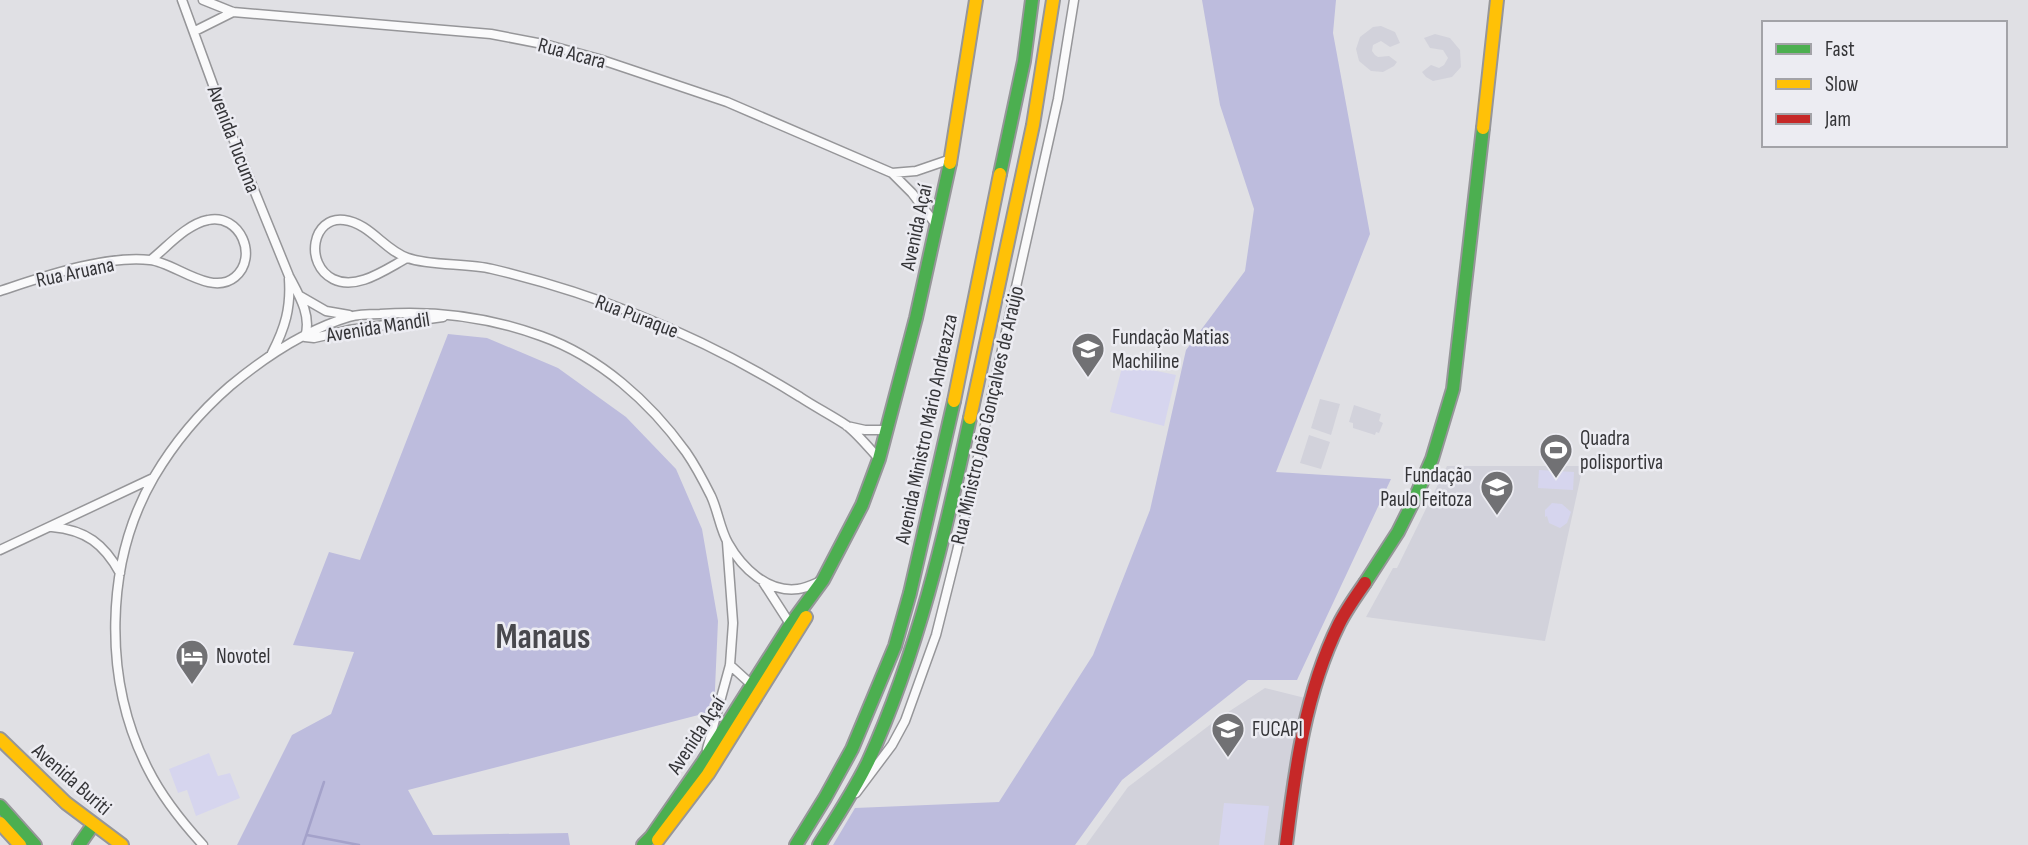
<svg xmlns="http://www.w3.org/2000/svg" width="2028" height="845" font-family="'Sofia Sans Condensed',sans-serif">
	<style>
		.built { fill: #d2d2db }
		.green { fill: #d6d5ee }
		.forest { fill: #bdbcdd }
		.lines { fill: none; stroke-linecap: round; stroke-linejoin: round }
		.stream { stroke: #a4a2ca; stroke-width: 2.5 }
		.street-casing { stroke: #969699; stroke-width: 11 }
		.fast-casing { stroke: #969699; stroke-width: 16 }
		.slow-casing { stroke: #969699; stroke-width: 16 }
		.jam-casing { stroke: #969699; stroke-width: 16 }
		.street { stroke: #fafafb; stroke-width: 8 }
		.fast { stroke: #4caf50; stroke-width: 12 }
		.slow { stroke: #ffc107; stroke-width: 12 }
		.jam { stroke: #c62828; stroke-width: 12 }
		.labels { text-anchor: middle; stroke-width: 5; stroke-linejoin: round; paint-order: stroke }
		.street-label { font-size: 21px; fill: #353538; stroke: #ececf2 }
		.poi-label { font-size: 21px; fill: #353538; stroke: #ececf2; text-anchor: start }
		.town-label { font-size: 35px; font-weight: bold; fill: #48484d; stroke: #ececf2 }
	</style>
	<rect width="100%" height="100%" fill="#e0e0e4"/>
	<path class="built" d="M1381 26 1395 32 1400 43 1390 47 1381 41 1373 45 1372 51 1375 55 1378 57 1389 56 1397 62 1394 66 1383 72 1371 71 1359 61 1356 49 1360 37 1373 27Z
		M1435 34 1450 38 1460 50 1461 67 1452 77 1433 81 1426 77 1422 72 1431 65 1439 68 1444 65 1448 58 1443 50 1430 48 1424 38Z
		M1320 399 1340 404 1331 435 1311 428Z
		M1354 405 1381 414 1379 421 1383 423 1379 433 1376 432 1375 435 1353 428V423L1349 422Z
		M1309 435 1330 442 1321 469 1300 463Z
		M1447 466H1583L1545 641 1366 617 1393 568H1397Z
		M1265 688 1305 698 1296 731 1280 845H1086L1128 787 1219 718Z"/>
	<path class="green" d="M1123 364 1176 375 1164 426 1110 412Z
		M1539 470 1574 472 1573 490 1538 488Z
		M1552 503 1562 504 1571 512 1567 523 1560 528 1549 523 1547 516 1545 517V510Z
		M209 753 218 776 230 773 240 798 196 816 187 790 178 793 169 769Z
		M1224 803 1269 806 1264 845H1219Z"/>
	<path class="forest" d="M1202 0H1336L1333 33 1370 234 1276 472 1391 479 1297 680H1248L1122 780 1075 845H833L855 808 999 802 1093 655 1150 510 1186 350 1245 271 1254 209 1220 105Z
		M448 334 487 338 558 368 626 417 676 469 702 529 718 621 714 711 408 790 433 835 568 833 570 845H237L292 735 331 714 354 652 293 645 329 552 360 560Z"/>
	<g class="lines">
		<path class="stream" d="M307 835 359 845
			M303 845 324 782"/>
		<defs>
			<path id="street" d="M182 0 228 126 289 276C299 295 312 316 305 337
				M203 0 233 12 491 34 548 45 599 59 727 102 892 173 912 193 937 226
				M195 31 233 12
				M892 173 916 171 951 159
				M407 258C386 269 357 291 333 279 304 264 312 216 344 220 370 223 385 251 408 258 430 266 467 263 492 269 602 295 705 338 800 397 815 407 831 415 846 425 858 434 869 448 879 459
				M0 291C43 277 104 255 150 260 174 262 211 297 235 277 259 257 240 213 208 220 187 224 168 246 152 259
				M300 296 326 311 349 315
				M305 337 314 338 349 330 443 317
				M272 353C285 328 291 308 289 279
				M847 426 865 430H886
				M52 527C86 530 104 544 120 573
				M0 550 153 478
				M763 582 792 627
				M730 665 753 686
				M707 749 730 665 733 623 727 542
				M856 793 892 745 905 721 936 635 957 551 1058 99 1074 0
				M203 845C181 821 162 797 148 769 103 681 104 563 154 477 174 443 200 412 230 386 265 357 305 330 349 317 359 314 370 314 380 314 435 310 489 317 541 336 600 357 650 402 686 452 695 465 704 482 711 496 718 511 720 529 728 543 742 568 768 593 798 589 806 588 814 584 821 581"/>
			<path id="fast" d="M1000 174 1024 61 1032 0
				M1365 583 1398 532 1415 498 1432 459 1453 389 1483 128
				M0 806 35 845
				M79 845 93 825
				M643 845 651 837 703 762 790 625 823 580 862 505 879 459 916 318 950 163
				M796 845 825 798 852 749 895 646 910 593 954 401
				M819 845C836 818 854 791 868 762 918 652 945 535 970 418"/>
			<path id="slow" d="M1483 128 1497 0
				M950 163 976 0
				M954 401 1000 174
				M970 418 1033 125 1053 0
				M0 739 66 803 122 845
				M0 823 20 845
				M658 840 708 774 806 617"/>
			<path id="jam" d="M1286 845C1295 770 1305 693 1339 624 1346 610 1356 596 1365 583"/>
		</defs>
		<use href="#street" class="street-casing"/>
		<use href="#fast" class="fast-casing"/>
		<use href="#slow" class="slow-casing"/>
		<use href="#jam" class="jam-casing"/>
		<use href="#street" class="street"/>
		<use href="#fast" class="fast"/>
		<use href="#slow" class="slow"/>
		<use href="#jam" class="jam"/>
	</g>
	<defs>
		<symbol id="school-pin" viewBox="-11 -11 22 30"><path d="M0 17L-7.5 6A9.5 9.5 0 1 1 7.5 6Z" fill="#717174" stroke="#ececf2"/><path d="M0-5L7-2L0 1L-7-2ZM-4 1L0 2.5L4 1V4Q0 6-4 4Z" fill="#fff"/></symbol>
		<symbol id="stadium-pin" viewBox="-11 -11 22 30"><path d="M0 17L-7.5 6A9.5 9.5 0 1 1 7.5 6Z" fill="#717174" stroke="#ececf2"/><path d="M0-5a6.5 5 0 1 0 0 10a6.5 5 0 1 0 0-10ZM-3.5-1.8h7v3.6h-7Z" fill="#fff"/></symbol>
		<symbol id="hotel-pin" viewBox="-11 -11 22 30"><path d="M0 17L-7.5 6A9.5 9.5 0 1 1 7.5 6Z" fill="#717174" stroke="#ececf2"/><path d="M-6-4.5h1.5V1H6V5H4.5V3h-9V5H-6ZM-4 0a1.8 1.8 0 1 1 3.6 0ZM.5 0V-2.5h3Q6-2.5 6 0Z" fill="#fff"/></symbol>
	</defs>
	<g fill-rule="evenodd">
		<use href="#school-pin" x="1069" y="330" width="38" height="52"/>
		<use href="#stadium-pin" x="1537" y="431" width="38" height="52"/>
		<use href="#school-pin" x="1478" y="468" width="38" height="52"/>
		<use href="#hotel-pin" x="173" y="637" width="38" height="52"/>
		<use href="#school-pin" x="1209" y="710" width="38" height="52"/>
	</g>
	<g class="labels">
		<g class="street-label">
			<text transform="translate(572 53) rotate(15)" y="7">Rua Acara</text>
			<text transform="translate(234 139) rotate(69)" y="7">Avenida Tucuma</text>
			<text transform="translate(916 227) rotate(-78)" y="7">Avenida Açaí</text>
			<text transform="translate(75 272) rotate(-12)" y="7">Rua Aruana</text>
			<text transform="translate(637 316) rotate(21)" y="7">Rua Puraque</text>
			<text transform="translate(378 327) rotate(-9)" y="7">Avenida Mandil</text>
			<text transform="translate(987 415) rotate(-77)" y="7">Rua Ministro João Gonçalves de Araújo</text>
			<text transform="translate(926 429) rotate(-78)" y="7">Avenida Ministro Mário Andreazza</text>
			<text transform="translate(696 735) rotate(-57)" y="7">Avenida Açaí</text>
			<text transform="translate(72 779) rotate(41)" y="7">Avenida Buriti</text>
		</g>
		<g class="poi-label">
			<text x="1112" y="344">Fundação Matias<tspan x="1112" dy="24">Machiline</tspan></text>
			<text x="1580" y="445">Quadra<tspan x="1580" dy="24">polisportiva</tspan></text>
			<text x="1472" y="482" text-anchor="end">Fundação<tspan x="1472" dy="24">Paulo Feitoza</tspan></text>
			<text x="216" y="663">Novotel</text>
			<text x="1252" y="736">FUCAPI</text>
		</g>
		<g class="town-label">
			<text x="543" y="648">Manaus</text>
		</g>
	</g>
	<rect x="1762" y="21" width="245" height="126" fill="#ececf2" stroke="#a3a3a8" stroke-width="2"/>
	<rect x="1776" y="44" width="35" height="10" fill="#4caf50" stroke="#a3a3a8" stroke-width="2"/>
	<text x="1825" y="56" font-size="21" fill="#353538">Fast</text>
	<rect x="1776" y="79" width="35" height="10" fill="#ffc107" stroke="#a3a3a8" stroke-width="2"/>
	<text x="1825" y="91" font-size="21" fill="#353538">Slow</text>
	<rect x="1776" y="114" width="35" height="10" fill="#c62828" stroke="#a3a3a8" stroke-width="2"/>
	<text x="1825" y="126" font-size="21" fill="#353538">Jam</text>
</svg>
